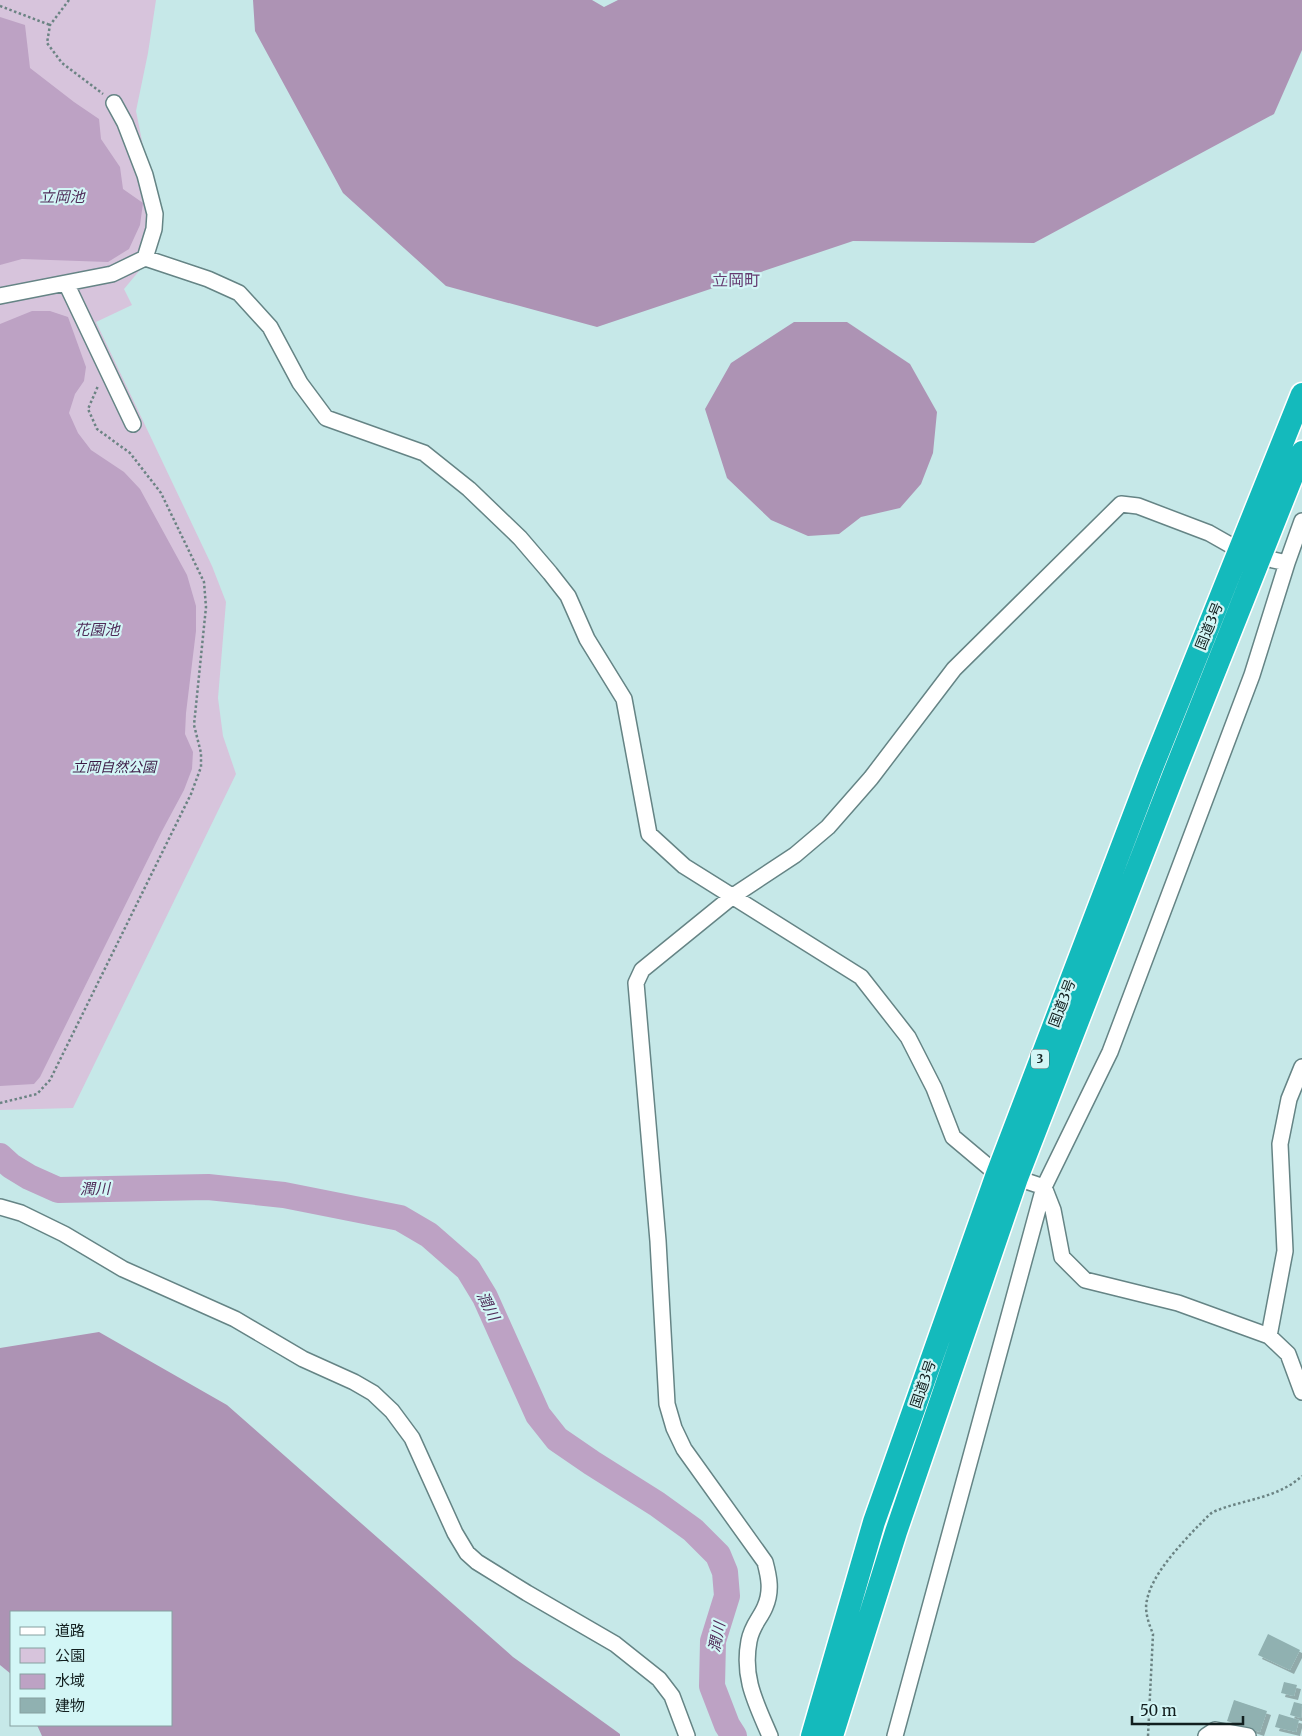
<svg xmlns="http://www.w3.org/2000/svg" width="1302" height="1736" font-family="Merriweather,'Noto Sans JP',serif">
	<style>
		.green { fill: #d7c4dc }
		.forest { fill: #ad93b4 }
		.water { fill: #bda2c4 }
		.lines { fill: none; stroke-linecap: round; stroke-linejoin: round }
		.river { stroke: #bda2c4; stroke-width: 26 }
		.building { fill: #90b1b1; filter: url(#shadow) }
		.minor-casing { stroke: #658485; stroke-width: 18 }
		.highway-casing { stroke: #fff; stroke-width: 25 }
		.path { stroke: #6b8383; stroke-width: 2.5; stroke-dasharray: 2.5 2.5; stroke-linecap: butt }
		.minor { stroke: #fff; stroke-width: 15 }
		.highway { stroke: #14babc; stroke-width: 22 }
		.labels { text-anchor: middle; stroke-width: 4.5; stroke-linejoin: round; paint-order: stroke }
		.shield { fill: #d3f6f6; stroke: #4c6060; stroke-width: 1 }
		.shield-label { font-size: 12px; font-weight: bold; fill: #121f1f }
		.street-label { font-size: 14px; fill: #121f1f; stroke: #d3f6f6 }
		.park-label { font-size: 14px; font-style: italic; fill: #3b1944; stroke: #d3f6f6 }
		.water-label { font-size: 15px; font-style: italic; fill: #4f2b58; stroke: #d3f6f6 }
		.quarter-label { font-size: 16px; fill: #653a70; stroke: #d3f6f6 }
	</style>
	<defs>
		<filter id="shadow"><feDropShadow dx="4" dy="4" stdDeviation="0" flood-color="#0004"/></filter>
	</defs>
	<rect width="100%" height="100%" fill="#c6e8e8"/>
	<path class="green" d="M0 0H156L148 53 136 111 147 166 161 212 144 265 124 289 132 305 96 322 212 566 226 602 218 698 223 736 236 774 73 1108 0 1110Z"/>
	<path class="forest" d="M253 0H592L604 7 618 0H1302V50L1274 114 1034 243 853 241 597 327 446 286 343 193 255 31Z
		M794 322H847L910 364 937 412 933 453 921 484 900 508 861 517 839 534 808 536 771 520 727 478 705 409 731 363Z
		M99 1332 227 1405 513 1657 620 1734V1736H42L37 1725H171V1612H11V1674L0 1665V1348Z"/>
	<path class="water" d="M0 17 25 25 30 68 74 102 99 119 101 139 120 167 123 189 143 203 140 225 129 249 108 262 22 259 0 265Z
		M32 311H50L68 317 86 367 84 381 75 394 69 413 78 433 91 450 124 472 140 489 187 575 196 606V631L186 713 185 734 193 752 192 769 184 790 162 831 40 1077 34 1084 0 1086V324Z"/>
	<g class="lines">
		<path class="river" d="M0 1156 11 1166 29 1177 58 1190 208 1187 284 1195 400 1218 429 1235 468 1269 485 1297 538 1415 557 1439 592 1463 657 1504 693 1530 718 1555 725 1572 727 1596 713 1641 712 1686 727 1725 734 1736"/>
	</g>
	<path class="building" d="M1268 1634 1300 1650 1290 1670 1258 1655Z
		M1284 1682 1297 1685 1294 1696 1281 1693Z
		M1234 1700 1267 1711 1260 1732 1227 1721Z
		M1294 1702 1302 1704 1301 1718 1290 1715Z
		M1279 1714 1299 1720 1296 1732 1275 1727Z"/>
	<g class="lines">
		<defs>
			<path id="minor" d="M114 103 125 123 145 175 155 214 154 229 145 258
				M66 283 133 424
				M0 296 112 274 145 258 208 279 239 293 270 327 300 383 326 418 424 453 469 489 520 538 550 573 568 596 587 639 624 699 649 834 684 866 861 977 908 1037 934 1088 953 1137 997 1174 1017 1178 1044 1187
				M1044 1187 1053 1210 1062 1257 1085 1280 1178 1303 1269 1336 1288 1354 1302 1392
				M0 1207 21 1213 64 1234 123 1269 235 1319 303 1359 354 1382 373 1393 392 1411 412 1438 455 1533 467 1553 477 1562 527 1593 615 1644 659 1679 672 1696 687 1736
				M1269 1336 1285 1251 1280 1144 1289 1099 1302 1067
				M770 1736C756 1703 742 1678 749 1641 752 1625 760 1619 765 1607 772 1591 769 1577 765 1562L684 1449 674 1428 667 1404 658 1241 636 983 642 970 733 896 795 855 828 827 871 778 954 669 1121 504 1138 506 1209 533 1239 550 1260 557 1287 563
				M895 1736 1044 1187 1110 1052 1252 675 1287 563 1302 521
				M1206 1736 1215 1730 1248 1736"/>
			<path id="highway" d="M812 1736 874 1522 997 1174 1151 770 1302 394
				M832 1736 896 1532 1017 1178 1173 776 1302 452"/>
		</defs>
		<use href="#minor" class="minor-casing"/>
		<use href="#highway" class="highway-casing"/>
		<path class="path" d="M69 0 50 25 47 43 62 63 103 94
			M0 6 50 25
			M0 1103 37 1094 50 1080 191 794 201 767V753L194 725 206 607 204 582 161 493 130 453 97 429 88 409 98 386
			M1148 1736 1153 1634C1149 1624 1144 1611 1147 1600 1152 1574 1181 1544 1199 1525 1204 1521 1208 1515 1213 1512 1243 1499 1277 1499 1302 1476"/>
		<use href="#minor" class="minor"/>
		<use href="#highway" class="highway"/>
	</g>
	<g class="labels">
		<rect class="shield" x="1031" y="1049.5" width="18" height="19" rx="4"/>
		<g class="shield-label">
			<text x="1040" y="1063">3</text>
		</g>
		<g class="street-label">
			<text transform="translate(1209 626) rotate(-68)" y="5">国道3号</text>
			<text transform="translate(1062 1003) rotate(-69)" y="5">国道3号</text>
			<text transform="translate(923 1384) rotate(-71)" y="5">国道3号</text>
		</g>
		<g class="park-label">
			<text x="114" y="772">立岡自然公園</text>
		</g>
		<g class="water-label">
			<text x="62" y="202">立岡池</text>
			<text x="97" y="635">花園池</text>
			<text transform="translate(95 1189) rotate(-1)" y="5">潤川</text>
			<text transform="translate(488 1306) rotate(63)" y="5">潤川</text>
			<text transform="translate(717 1637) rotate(-79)" y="5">潤川</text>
		</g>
		<g class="quarter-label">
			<text x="736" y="286">立岡町</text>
		</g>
	</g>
	<rect x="10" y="1611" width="162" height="115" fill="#d3f6f6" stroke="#86a0a0"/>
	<rect x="20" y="1627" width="25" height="8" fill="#ffffff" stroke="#86a0a0"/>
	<text x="55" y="1636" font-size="15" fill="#121f1f">道路</text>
	<rect x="20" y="1648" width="25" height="15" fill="#d7c4dc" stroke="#86a0a0"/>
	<text x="55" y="1661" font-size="15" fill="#121f1f">公園</text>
	<rect x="20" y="1674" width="25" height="15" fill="#bda2c4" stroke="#86a0a0"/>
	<text x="55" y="1686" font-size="15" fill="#121f1f">水域</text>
	<rect x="20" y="1698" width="25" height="15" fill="#90b1b1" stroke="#86a0a0"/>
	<text x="55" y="1711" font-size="15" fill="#121f1f">建物</text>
	<path d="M1132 1716v8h111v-8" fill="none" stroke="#121f1f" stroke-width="2.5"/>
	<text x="1140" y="1716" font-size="15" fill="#121f1f" stroke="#d3f6f6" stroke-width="4" paint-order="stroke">50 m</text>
</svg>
